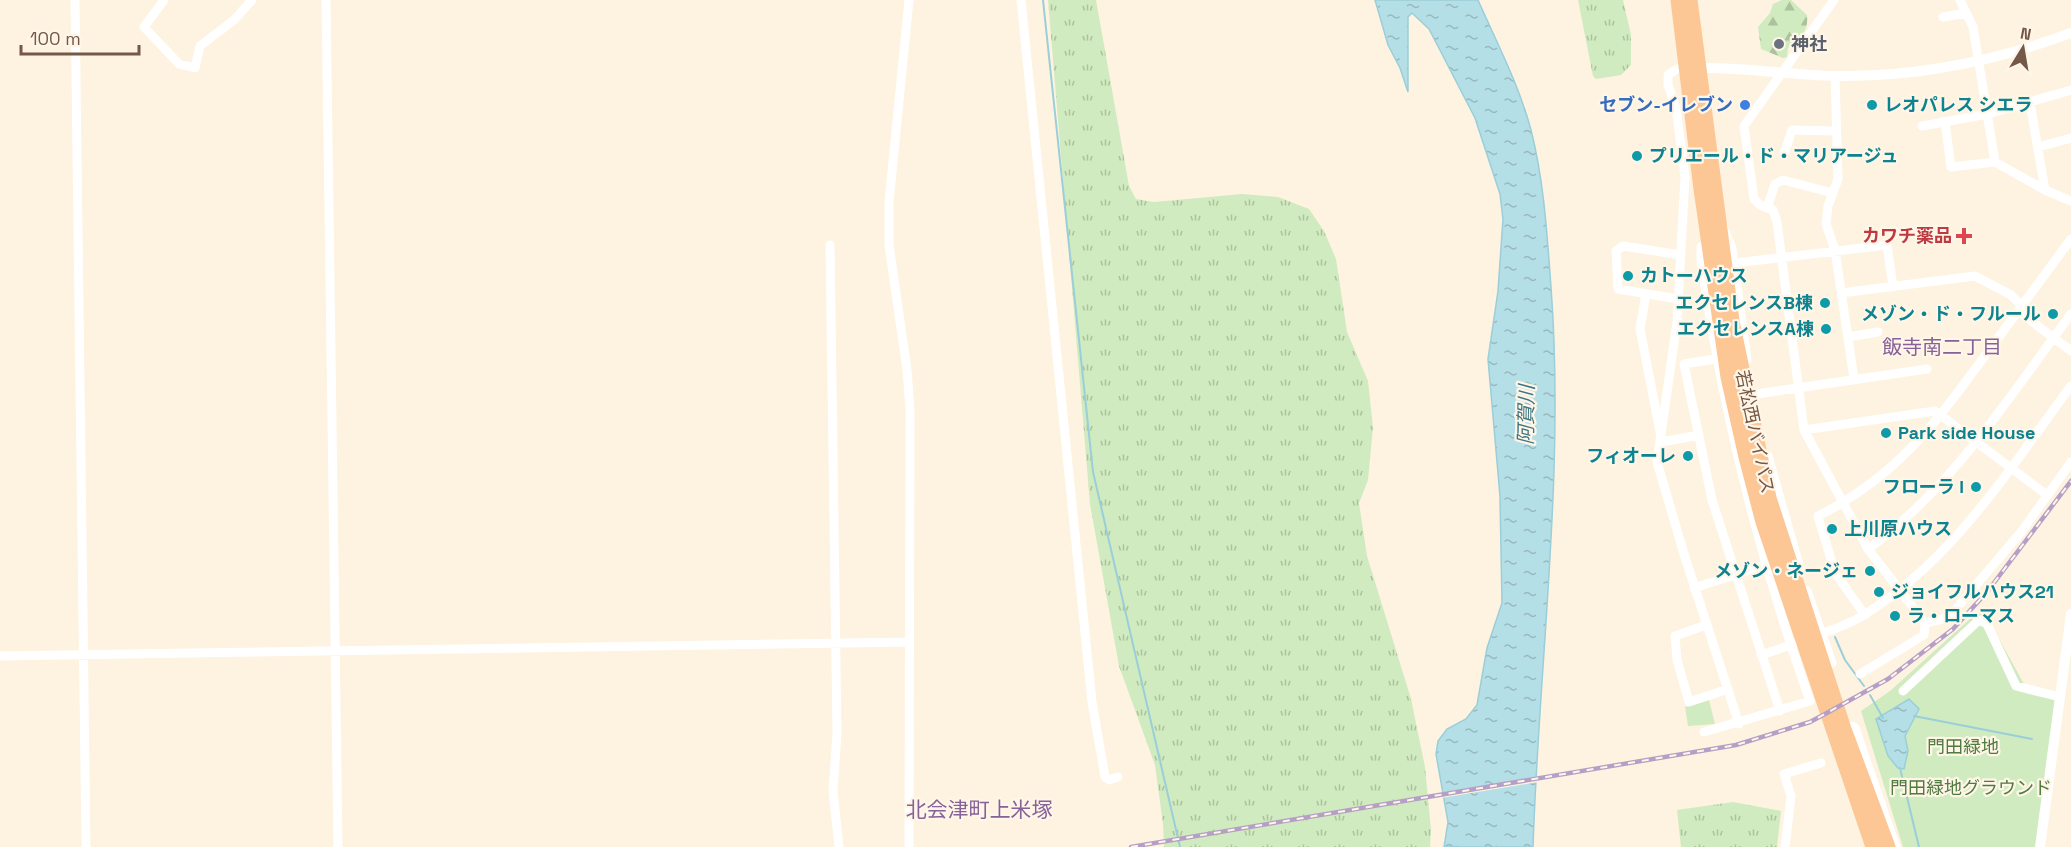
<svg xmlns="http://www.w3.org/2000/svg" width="2071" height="847" font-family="'Space Grotesk','Noto Sans JP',sans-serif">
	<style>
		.grass { fill: url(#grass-tufts) }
		.forest { fill: url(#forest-firs) }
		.park { fill: #d0ebbf }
		.water { fill: url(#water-ripples); stroke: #9aced9; stroke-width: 1.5 }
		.pier { fill: #fdf3e0 }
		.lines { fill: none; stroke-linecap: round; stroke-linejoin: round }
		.stream { stroke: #9aced9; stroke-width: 2 }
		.minor { stroke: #fff; stroke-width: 9 }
		.tertiary { stroke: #fff; stroke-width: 10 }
		.trunk { stroke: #fcc695; stroke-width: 15 }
		.rail-casing { stroke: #b59fc6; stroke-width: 4.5 }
		.rail { stroke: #fff6e8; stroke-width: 2; stroke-dasharray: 7; stroke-linecap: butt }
		.worship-dot { fill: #6b7280; stroke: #fff6e8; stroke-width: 2 }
		.shop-dot { fill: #3f7fe0; stroke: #fff6e8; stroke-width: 2 }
		.culture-dot { fill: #0f9aa8; stroke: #fff6e8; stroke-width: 2 }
		.health-dot { fill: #e0444e; stroke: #fff6e8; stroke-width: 2 }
		.labels { text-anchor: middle; stroke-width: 4.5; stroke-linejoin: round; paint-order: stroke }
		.worship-label { font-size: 18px; font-weight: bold; fill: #5b616d; stroke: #fff6e8; text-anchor: start }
		.shop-label { font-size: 18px; font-weight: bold; fill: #366cbe; stroke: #fff6e8; text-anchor: end }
		.culture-label { font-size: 18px; font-weight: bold; fill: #0d838f; stroke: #fff6e8; text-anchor: start }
		.health-label { font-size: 18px; font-weight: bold; fill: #be3a42; stroke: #fff6e8; text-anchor: end }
		.street-label { font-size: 18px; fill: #755847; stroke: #fff6e8 }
		.park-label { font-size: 18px; fill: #4f7b3e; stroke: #fff6e8 }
		.neighbourhood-label { font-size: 20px; fill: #876299; stroke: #fff6e8 }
		.water-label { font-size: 20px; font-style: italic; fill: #3d7683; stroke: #fff6e8 }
		.quarter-label { font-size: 21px; fill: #876299; stroke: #fff6e8 }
	</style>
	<defs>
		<pattern id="grass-tufts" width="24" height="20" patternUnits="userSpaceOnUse" patternTransform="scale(1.5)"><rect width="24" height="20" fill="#d0ebbf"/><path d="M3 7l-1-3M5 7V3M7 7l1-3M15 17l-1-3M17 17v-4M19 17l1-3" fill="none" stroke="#adc19d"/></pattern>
		<pattern id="forest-firs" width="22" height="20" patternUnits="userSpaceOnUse" patternTransform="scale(1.5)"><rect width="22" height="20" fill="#d0ebbf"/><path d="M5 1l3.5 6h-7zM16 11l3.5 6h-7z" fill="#adc19d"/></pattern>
		<pattern id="water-ripples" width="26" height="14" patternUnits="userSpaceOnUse" patternTransform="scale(1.5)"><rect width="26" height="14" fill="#b5dfe7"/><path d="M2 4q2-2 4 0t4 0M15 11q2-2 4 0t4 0" fill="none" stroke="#98b8bd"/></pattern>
	</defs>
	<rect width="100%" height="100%" fill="#fdf3e0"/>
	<path class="grass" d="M1048 0H1096L1129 186 1136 199 1154 202 1242 194 1278 197 1309 209 1324 231 1336 259 1347 332 1368 381 1373 427 1368 480 1359 503 1367 556 1411 699 1425 767 1431 830 1430 847H1164L1163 824 1155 765 1119 666 1090 504Z
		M1578 0H1623L1631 35V65L1621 75 1596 79 1593 76Z
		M1733 802 1781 811 1777 847H1681L1677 810Z"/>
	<path class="forest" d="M1782 0H1791L1807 15C1809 32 1800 38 1788 48L1787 57 1783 58 1761 49 1758 27 1770 13 1773 4Z"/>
	<path class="park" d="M1982 608 2024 684 2058 693 2038 847H1903L1861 711 1890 691Z
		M1709 700 1715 724 1688 726 1685 707Z"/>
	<path class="water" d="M1375 0H1478C1497 43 1519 85 1531 130 1544 181 1547 234 1551 287 1565 474 1539 660 1533 847H1444L1448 822 1436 754 1438 741 1447 729 1466 719 1477 705 1487 648 1502 603 1500 496 1488 359 1498 291 1503 219 1500 194 1475 118 1429 29 1412 13 1408 17V92L1400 68 1388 45Z
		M1909 699 1919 709 1905 736 1908 751 1904 769 1898 768 1888 756 1876 719Z"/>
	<path class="pier" d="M1540 776 1539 782 1441 798 1440 793Z"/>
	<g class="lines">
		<path class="stream" d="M1043 0 1093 472 1180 847
			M1835 637 1845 660 1864 686
			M1870 695 1883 718
			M1914 716 2032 739
			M1900 768 1919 847"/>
		<path class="minor" d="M75 0 86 847
			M164 0 144 27 179 64 195 68 200 46 234 20 252 0
			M326 0 338 847
			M1021 0 1092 702 1105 777 1109 780 1118 777
			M1834 0 1744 126 1754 199 1760 205 1773 210 1777 222 1804 430 1868 549 1925 623 1924 635 1860 674
			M1960 0 1973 27 1995 162
			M1943 17 1966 13
			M1690 69H1677L1668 75V85L1676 108 1685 177 1677 322 1657 462 1684 554 1739 724
			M1835 76 1838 179 1828 206 1826 224 1835 250 1854 379
			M2030 103 2045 190
			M1945 122 1951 167 1995 162 2045 190 2071 201
			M1922 126 1988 114 2071 90
			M2038 147 2071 138
			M1784 154 1792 130 1835 131
			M1767 208 1775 184 1783 180 1833 193
			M1723 227 1732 248 1747 360
			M830 245 837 733 833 791 839 847
			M1735 263 1887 245 1893 287
			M1841 293 1975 276 2011 295 2022 306
			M1646 294 1640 329 1662 442 1699 435
			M1678 299 1618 289 1616 251 1623 246 1681 255
			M2018 311 2071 351
			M1848 337 1878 332
			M1715 359 1684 364 1712 500 1780 711
			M1757 394 1927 369
			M1804 430 1935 411 2047 495
			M1768 456 1801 572
			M1868 549C1953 487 2009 397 2071 314
			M1694 588 1765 565
			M1807 591 1832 663
			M1865 615 1835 573 1818 516C1896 477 1934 425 1984 357 2013 318 2042 278 2071 239
			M1925 623 1948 618 2022 531 2071 462
			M1706 625 1675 636 1677 660 1689 702 1728 689
			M1816 636C1831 630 1848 625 1862 616 1952 562 2010 468 2071 386
			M1761 655 1794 644
			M0 656 909 642
			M1903 691 1979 620 1987 624 2016 686 2060 697
			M1840 728 1852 726 1855 728 1896 847
			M1704 732 1810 701C1759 558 1723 413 1701 262V247L1710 244
			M909 847 910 409 907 370 889 245V202L909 0
			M1785 847 1791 796 1784 774 1821 763"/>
		<path class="tertiary" d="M1698 68C1744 67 1790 75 1835 76 1915 77 1996 61 2071 33
			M2040 847 2071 614"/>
		<path class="trunk" d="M1678 0 1701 189 1728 377 1746 457 1763 522 1873 847
			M1690 0 1732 321 1769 498 1844 729 1888 847"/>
		<defs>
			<path id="rail" d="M1131 847 1736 745 1810 722 1825 714 1888 679 1953 629 1987 592 2071 481"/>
		</defs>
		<use href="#rail" class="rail-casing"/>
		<use href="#rail" class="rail"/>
	</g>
	<circle class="worship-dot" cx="1779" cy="44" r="6"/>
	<circle class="shop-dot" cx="1745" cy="105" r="6"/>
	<g class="culture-dot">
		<circle cx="1872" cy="105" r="6"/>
		<circle cx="1637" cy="156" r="6"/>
		<circle cx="1628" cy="276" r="6"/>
		<circle cx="1825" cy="303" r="6"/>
		<circle cx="2053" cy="314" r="6"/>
		<circle cx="1826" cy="329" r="6"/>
		<circle cx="1886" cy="433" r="6"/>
		<circle cx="1688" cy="456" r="6"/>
		<circle cx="1976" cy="487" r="6"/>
		<circle cx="1832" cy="529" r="6"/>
		<circle cx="1870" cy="571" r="6"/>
		<circle cx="1879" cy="592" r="6"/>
		<circle cx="1895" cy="616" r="6"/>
	</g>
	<path class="health-dot" d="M1961 227h6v6h6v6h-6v6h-6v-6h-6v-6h6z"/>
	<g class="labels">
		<g class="worship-label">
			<text x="1791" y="50">神社</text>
		</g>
		<g class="shop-label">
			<text x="1733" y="111">セブン-イレブン</text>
		</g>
		<g class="culture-label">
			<text x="1884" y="111">レオパレス シエラ</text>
			<text x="1649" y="162">プリエール・ド・マリアージュ</text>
			<text x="1640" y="282">カトーハウス</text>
			<text x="1813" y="309" text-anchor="end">エクセレンスB棟</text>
			<text x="2041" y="320" text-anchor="end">メゾン・ド・フルール</text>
			<text x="1814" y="335" text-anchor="end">エクセレンスA棟</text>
			<text x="1898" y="439">Park side House</text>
			<text x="1676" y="462" text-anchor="end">フィオーレ</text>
			<text x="1964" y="493" text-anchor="end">フローラ I</text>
			<text x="1844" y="535">上川原ハウス</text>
			<text x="1858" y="577" text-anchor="end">メゾン・ネージェ</text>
			<text x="1891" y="598">ジョイフルハウス21</text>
			<text x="1907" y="622">ラ・ローマス</text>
		</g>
		<g class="health-label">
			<text x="1952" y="242">カワチ薬品</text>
		</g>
		<g class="street-label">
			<text transform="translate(1755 432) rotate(78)" y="6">若松西バイパス</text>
		</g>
		<g class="park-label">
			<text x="1963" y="753">門田緑地</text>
			<text x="1971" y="794">門田緑地グラウンド</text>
		</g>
		<g class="neighbourhood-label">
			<text x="1942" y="354">飯寺南二丁目</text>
		</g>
		<g class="water-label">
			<text transform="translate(1526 415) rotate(-89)" y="7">阿賀川</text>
		</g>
		<g class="quarter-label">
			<text x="979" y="817">北会津町上米塚</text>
		</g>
	</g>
	<g transform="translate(2023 48) rotate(11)" stroke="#fff6e8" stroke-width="4.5" paint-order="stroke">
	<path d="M0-4.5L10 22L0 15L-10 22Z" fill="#755847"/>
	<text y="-9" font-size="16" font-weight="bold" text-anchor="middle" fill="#755847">N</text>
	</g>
	<path d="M21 45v9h118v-9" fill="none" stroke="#755847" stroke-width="3"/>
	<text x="30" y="45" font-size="18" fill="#755847" stroke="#fff6e8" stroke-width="4.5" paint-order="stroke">100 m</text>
</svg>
